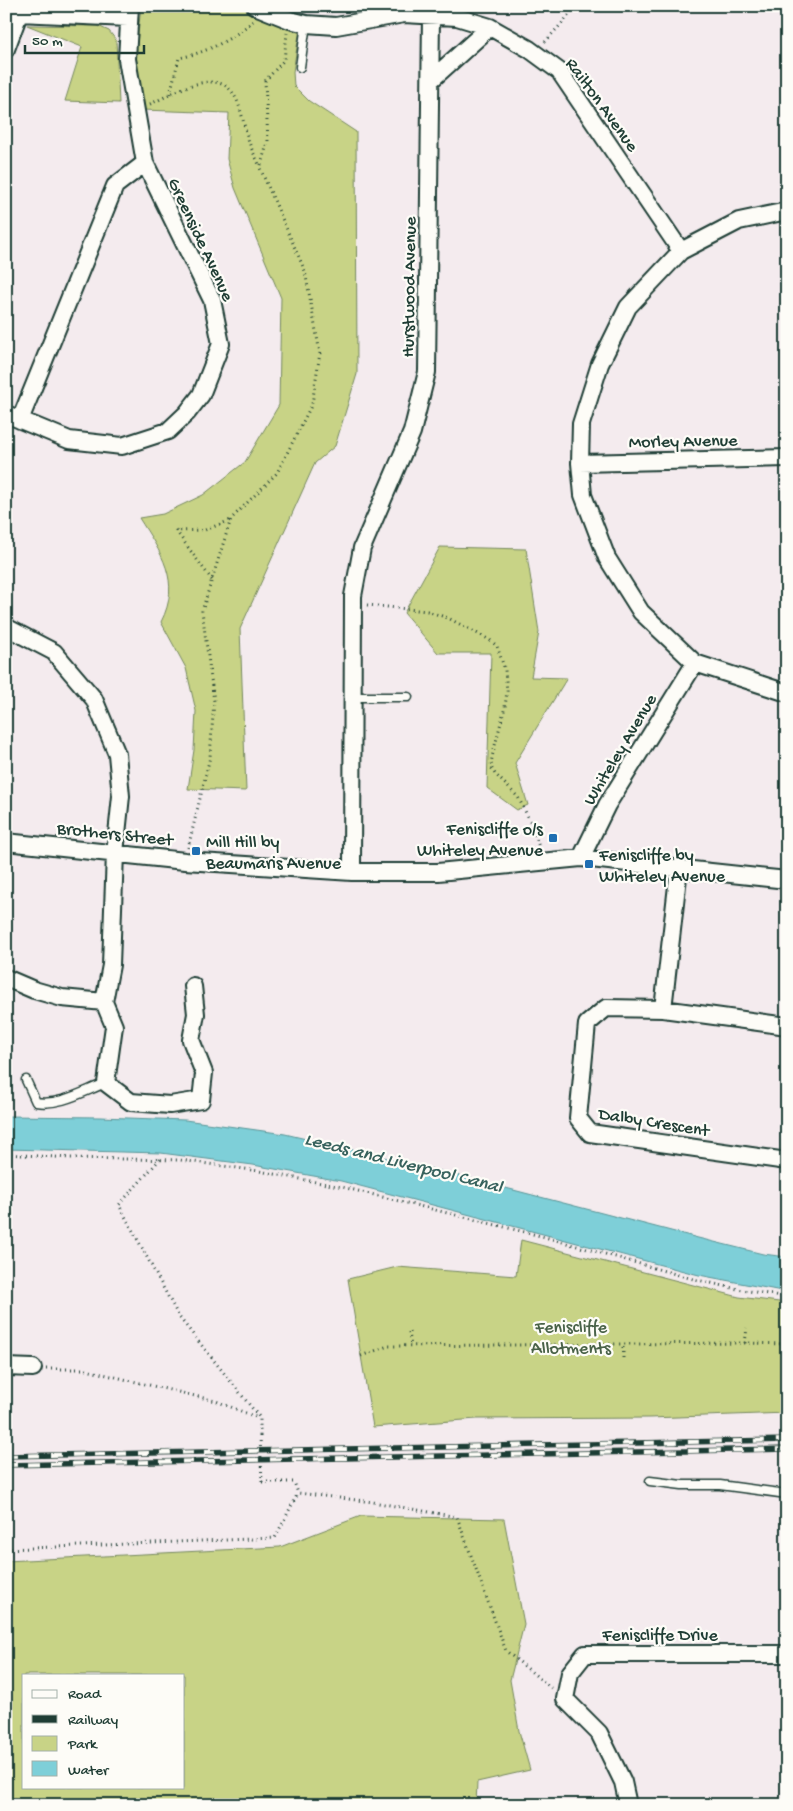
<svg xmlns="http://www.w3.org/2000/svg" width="793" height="1811" font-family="'Gochi Hand',sans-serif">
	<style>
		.green { fill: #c8d386; stroke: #74885d; fill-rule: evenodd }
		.water { fill: #7ecfd8; stroke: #589596 }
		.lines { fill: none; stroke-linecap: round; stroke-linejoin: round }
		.service-casing { stroke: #1f3d34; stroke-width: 11 }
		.minor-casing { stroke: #1f3d34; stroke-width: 20 }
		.path { stroke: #1f3d34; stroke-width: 3; stroke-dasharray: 1 4; stroke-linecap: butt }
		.service { stroke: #fdfcf7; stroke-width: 8 }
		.minor { stroke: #fdfcf7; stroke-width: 16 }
		.rail-casing { stroke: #1f3d34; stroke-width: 5.5 }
		.rail { stroke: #fdfcf7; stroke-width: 4; stroke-dasharray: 11; stroke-linecap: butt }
		.path-bridge { stroke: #1f3d34; stroke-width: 3; stroke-dasharray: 1 4; stroke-linecap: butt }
		.poi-dot { fill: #1f6fb2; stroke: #fdfcf7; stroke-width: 2 }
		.labels { text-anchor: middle; stroke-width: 4.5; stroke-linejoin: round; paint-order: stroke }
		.street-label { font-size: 18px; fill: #1f3d34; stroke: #fdfcf7 }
		.poi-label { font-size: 18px; fill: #1f3d34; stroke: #fdfcf7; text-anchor: start }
		.park-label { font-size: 18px; fill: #496248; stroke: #fdfcf7 }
		.water-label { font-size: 19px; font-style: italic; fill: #37625d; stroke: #fdfcf7 }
	</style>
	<rect width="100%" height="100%" fill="#f4ebee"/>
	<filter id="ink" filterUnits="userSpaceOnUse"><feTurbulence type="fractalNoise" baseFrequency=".02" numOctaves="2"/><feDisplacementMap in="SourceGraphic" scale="10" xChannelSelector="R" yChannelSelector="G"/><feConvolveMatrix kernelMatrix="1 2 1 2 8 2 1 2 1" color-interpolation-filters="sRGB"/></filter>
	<g filter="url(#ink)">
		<path class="green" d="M141 6H241L252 12 300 28 293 72 294 86 309 101 356 132 357 374 335 446 315 463 240 629 246 791 188 789 194 750 196 711 186 668 161 622C182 581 161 553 139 518L163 514 203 495 245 462 279 405 281 298 235 188 227 159 229 113 142 110 136 54Z
			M27 25 98 26 109 31 116 40 119 103 65 101 82 47Z
			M440 547 526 549 539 632 531 677 567 678 515 763 528 805 517 810 487 788 491 653H438L404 613Z
			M521 1240 739 1297 787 1303V1413L650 1418 477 1419 373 1427 348 1279 397 1267 516 1276Z
			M361 1516 504 1519 524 1624 510 1680 519 1731 530 1770 477 1782 476 1805H6V1561L280 1547ZM24 1675H184V1787H24Z"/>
		<path class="water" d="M6 1116 100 1117 185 1120 285 1134 417 1165 698 1238 763 1254 787 1257V1292L699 1275 341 1181 253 1165 161 1153 6 1149Z"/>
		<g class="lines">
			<defs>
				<path id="service" d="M300 67 306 24
					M352 697H408
					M26 1080 36 1102C60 1106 84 1091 106 1083
					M650 1481 682 1485H720L787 1494"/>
				<path id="minor" d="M255 6 290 20 306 24 336 26 404 14 457 17 490 27 529 49 559 71 681 251
					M19 13 128 18
					M6 49 22 6
					M431 80 490 27
					M787 211 739 221 681 251 628 307 600 364 581 424 580 463 583 495 607 558 641 612 695 663 787 693
					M6 414 69 440 122 446 168 431 187 413 201 395 221 344 212 300 145 163 127 59 130 6
					M20 420 115 186 145 163
					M580 463 787 458
					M6 627 54 652 94 699 117 754 121 796 115 853 111 965 104 1002 114 1026 106 1083 131 1102 170 1105 201 1100 204 1073 191 1040 196 1014 193 986
					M6 842 185 861 352 872H438L581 858 787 880
					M581 858 607 805 695 663
					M352 872 353 596 362 548 412 432 427 372 431 15
					M6 978 34 990 62 998 104 1002
					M663 1009 679 868
					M787 1026 663 1009 606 1008 587 1024 578 1118 590 1133 787 1161
					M6 1367 33 1368
					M628 1805 623 1782 599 1733 565 1699 570 1673 585 1654H787"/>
			</defs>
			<use href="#service" class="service-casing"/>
			<use href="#minor" class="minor-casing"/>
			<path class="path" d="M545 42 572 12 612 6
				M170 94 179 58C208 52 231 40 253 21
				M150 104C164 98 178 89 192 85 241 71 238 109 249 142 252 151 257 159 260 167
				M212 580 176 531 205 530 231 520
				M367 605 427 611 448 618 490 640 497 646 505 670 507 691 505 707 492 757 491 767 495 774 518 797 530 821 539 847
				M188 848 210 757 214 701 202 611 231 519 277 473 312 404 320 353 305 271 260 168 268 141 265 81 284 60 287 33
				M6 1154 70 1158 180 1160 259 1171 342 1187 545 1237 693 1279 742 1290 787 1297
				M160 1159 119 1205 179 1317 260 1418V1436
				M409 1332 411 1346
				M745 1343 747 1328
				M361 1356 388 1346 745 1343 787 1344
				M623 1358V1344
				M46 1369H82L216 1401 258 1418
				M262 1482H294L298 1493 373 1502 457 1517 506 1651 551 1688
				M6 1549 275 1538 298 1493"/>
			<use href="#service" class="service"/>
			<use href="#minor" class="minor"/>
			<defs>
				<path id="rail" d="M6 1456 787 1440
					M6 1465 787 1449"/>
			</defs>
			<use href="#rail" class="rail-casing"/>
			<use href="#rail" class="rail"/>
			<path class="path-bridge" d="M260 1436 262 1482"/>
		</g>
	</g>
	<g class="poi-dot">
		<rect x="548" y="833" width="10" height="10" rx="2.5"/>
		<rect x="191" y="846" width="10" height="10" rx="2.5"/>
		<rect x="584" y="859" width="10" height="10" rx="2.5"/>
	</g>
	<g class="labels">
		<g class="street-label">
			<text transform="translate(603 104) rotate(54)" y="6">Railton Avenue</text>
			<text transform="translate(202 239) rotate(65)" y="6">Greenside Avenue</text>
			<text transform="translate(408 287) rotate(-89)" y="6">Hurstwood Avenue</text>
			<text transform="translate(683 440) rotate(-1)" y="6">Morley Avenue</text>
			<text transform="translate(619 749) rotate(-59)" y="6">Whiteley Avenue</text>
			<text transform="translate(115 833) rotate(6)" y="6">Brothers Street</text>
			<text transform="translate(654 1121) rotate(9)" y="6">Dalby Crescent</text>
			<text x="660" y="1640">Feniscliffe Drive</text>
		</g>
		<g class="poi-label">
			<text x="543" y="834" text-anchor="end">Feniscliffe o/s<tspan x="543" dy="21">Whiteley Avenue</tspan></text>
			<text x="206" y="847">Mill Hill by<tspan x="206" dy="21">Beaumaris Avenue</tspan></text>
			<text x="599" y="860">Feniscliffe by<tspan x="599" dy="21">Whiteley Avenue</tspan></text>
		</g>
		<g class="park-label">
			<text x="571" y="1332">Feniscliffe<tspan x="571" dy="21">Allotments</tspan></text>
		</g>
		<g class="water-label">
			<text transform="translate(404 1161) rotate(14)" y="7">Leeds and Liverpool Canal</text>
		</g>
	</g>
	<rect width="793" height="1811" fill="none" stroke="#fdfcf7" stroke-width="25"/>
	<rect x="12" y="12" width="768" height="1786" fill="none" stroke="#1f3d34" stroke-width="2" filter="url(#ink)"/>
	<rect x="22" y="1674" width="162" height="115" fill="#fdfcf7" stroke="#a4b0a9"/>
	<rect x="32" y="1690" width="25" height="8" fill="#fdfcf7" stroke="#a4b0a9"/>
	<text x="68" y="1698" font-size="15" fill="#1f3d34">Road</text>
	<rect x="32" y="1715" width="25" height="8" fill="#1f3d34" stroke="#a4b0a9"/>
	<text x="68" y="1724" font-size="15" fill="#1f3d34">Railway</text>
	<rect x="32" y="1736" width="25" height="15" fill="#c8d386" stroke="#a4b0a9"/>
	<text x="68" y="1748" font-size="15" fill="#1f3d34">Park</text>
	<rect x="32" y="1761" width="25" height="15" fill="#7ecfd8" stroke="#a4b0a9"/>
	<text x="68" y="1774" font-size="15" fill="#1f3d34">Water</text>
	<path d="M25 45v8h119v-8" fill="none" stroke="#1f3d34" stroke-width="2.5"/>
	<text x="32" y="45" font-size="15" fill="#1f3d34" stroke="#fdfcf7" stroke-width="4" paint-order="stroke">50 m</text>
</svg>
